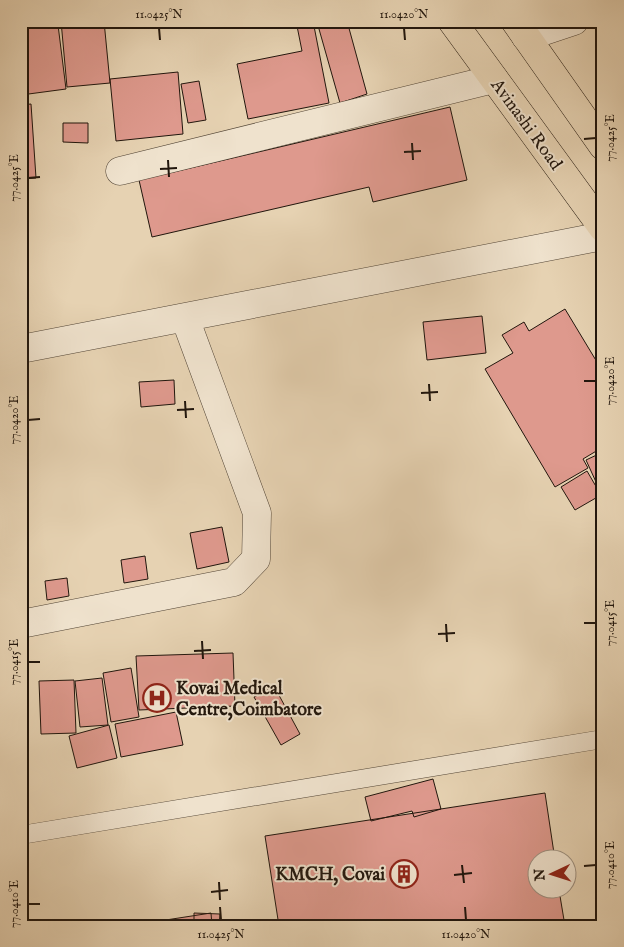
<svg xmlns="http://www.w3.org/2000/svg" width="624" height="947" font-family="'IM FELL English',serif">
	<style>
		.building { fill: #de998d; stroke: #21160d }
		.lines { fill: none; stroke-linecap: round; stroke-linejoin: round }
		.lane-casing { stroke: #524536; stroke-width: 19 }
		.street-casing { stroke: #524536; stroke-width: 29 }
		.primary-casing { stroke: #21160d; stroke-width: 29 }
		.lane { stroke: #efe2cd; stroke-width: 18 }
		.street { stroke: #efe2cd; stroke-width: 28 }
		.primary { stroke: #e6d2b2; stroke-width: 28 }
		.ticks { fill: none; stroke: #21160d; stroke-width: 2 }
		.labels { text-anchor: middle; stroke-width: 4; stroke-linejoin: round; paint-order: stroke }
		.street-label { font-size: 18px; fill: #21160d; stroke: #efe2cd }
		.poi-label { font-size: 18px; font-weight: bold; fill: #21160d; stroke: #efe2cd; text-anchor: start }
		.neatline { fill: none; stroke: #21160d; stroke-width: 2 }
		.ticks-label { font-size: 12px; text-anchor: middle; fill: #21160d }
	</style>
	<rect width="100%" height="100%" fill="#e6d2b2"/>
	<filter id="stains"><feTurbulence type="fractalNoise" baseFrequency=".004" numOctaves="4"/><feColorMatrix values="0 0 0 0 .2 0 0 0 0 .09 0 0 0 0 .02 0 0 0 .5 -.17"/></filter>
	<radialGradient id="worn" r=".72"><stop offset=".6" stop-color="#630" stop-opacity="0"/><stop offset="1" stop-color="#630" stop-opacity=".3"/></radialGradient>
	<path class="building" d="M61 21H104L110 83 67 87Z
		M296 21H313L329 103 248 119 237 64 302 51Z
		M322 21H347L367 94 340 103 317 22Z
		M58 25 66 89 21 95V29Z
		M178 72 183 134 116 141 110 79Z
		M199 81 206 120 188 123 181 84Z
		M31 104 36 178 21 179V105Z
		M450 107 467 180 373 202 369 187 152 237 139 180Z
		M63 123H88V143L63 142Z
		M565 309 603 372V447L583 459 588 468 555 487 485 369 513 353 502 335 524 322 529 331Z
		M482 316 486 353 427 360 423 322Z
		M174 380 175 404 141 407 139 382Z
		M603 452V492L601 493 586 460Z
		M587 471 601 495 575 510 561 487Z
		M222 527 229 562 197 569 190 533Z
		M145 556 148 579 124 583 121 560Z
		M67 578 69 596 47 600 45 581Z
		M233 653 235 706 139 710 136 656Z
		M131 668 139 717 111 722 103 673Z
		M102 678 108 725 80 727 75 681Z
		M74 680 76 733 41 734 39 681Z
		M274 686 300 734 281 745 254 697Z
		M176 712 183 745 121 757 115 724Z
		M109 725 117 758 77 768 69 736Z
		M433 779 441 809 414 817 412 811 371 821 365 797Z
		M545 793 555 860H536V890H559L565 926H279L265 836Z
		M194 913 220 914 219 926H194Z
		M211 913 212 926H127Z"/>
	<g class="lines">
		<defs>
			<path id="lane" d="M21 835 603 739"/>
			<path id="street" d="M526 37 574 21
				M120 171 494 79
				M21 349 603 236
				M21 624 234 582 256 559 257 513 185 318"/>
			<path id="primary" d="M452 21 603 228
				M515 21 603 146"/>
		</defs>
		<use href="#lane" class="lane-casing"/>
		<use href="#street" class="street-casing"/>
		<use href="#primary" class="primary-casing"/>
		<use href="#lane" class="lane"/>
		<use href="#street" class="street"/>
		<use href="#primary" class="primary"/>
	</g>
	<path class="ticks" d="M159 28 160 40M404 28 405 40M584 139 596 138M412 143 413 160M404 152 421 151M168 160 169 177M160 169 177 168M28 178 40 177M584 381H596M429 384 430 401M421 393 438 392M185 401 186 418M177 410 194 409M28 420 40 419M584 623H596M446 624 447 642M438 634 455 633M202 641 203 659M194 651 211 650M28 662H40M462 865 464 883M584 866 596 865M454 875 472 873M219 882 220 900M211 892 228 890M28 904H40M220 907 221 920M465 907 466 920"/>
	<defs>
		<symbol id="hospital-ring" viewBox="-11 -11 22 22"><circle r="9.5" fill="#efe2cd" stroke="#8f2418" stroke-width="1.5"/><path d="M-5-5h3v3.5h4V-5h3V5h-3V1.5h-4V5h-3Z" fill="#8f2418"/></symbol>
		<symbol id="building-ring" viewBox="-11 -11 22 22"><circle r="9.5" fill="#efe2cd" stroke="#8f2418" stroke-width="1.5"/><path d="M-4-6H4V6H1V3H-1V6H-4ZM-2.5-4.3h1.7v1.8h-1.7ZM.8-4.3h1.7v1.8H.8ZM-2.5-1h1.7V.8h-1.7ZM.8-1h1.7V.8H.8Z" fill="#8f2418"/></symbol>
	</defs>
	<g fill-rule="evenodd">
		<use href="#hospital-ring" x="141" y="682" width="32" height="32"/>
		<use href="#building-ring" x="388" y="858" width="32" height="32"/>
	</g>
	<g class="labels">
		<g class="street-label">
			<text transform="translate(527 124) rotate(54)" y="6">Avinashi Road</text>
		</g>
		<g class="poi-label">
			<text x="176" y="694">Kovai Medical<tspan x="176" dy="21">Centre,Coimbatore</tspan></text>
			<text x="385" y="880" text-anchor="end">KMCH, Covai</text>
		</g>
	</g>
	<rect width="624" height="947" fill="none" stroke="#e6d2b2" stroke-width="55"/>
	<g transform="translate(552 874) rotate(266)"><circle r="24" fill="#efe2cd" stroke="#9d9080"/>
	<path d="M0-4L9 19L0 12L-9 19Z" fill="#8f2418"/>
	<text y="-8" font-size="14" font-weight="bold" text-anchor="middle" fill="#21160d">N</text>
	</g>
	<rect x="28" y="28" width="568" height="892" class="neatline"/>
	<g class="ticks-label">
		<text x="159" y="18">11.0425°N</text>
		<text x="404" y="18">11.0420°N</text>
		<text transform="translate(610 138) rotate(-90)" y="4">77.0425°E</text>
		<text transform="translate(14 178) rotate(-90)" y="4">77.0425°E</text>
		<text transform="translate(610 381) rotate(-90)" y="4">77.0420°E</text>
		<text transform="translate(14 420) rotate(-90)" y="4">77.0420°E</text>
		<text transform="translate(610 623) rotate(-90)" y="4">77.0415°E</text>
		<text transform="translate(14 662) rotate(-90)" y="4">77.0415°E</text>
		<text transform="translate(610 865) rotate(-90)" y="4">77.0410°E</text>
		<text transform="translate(14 904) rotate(-90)" y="4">77.0410°E</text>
		<text x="221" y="938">11.0425°N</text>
		<text x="466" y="938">11.0420°N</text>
	</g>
	<rect width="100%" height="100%" filter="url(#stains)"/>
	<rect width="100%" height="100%" fill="url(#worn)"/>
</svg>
